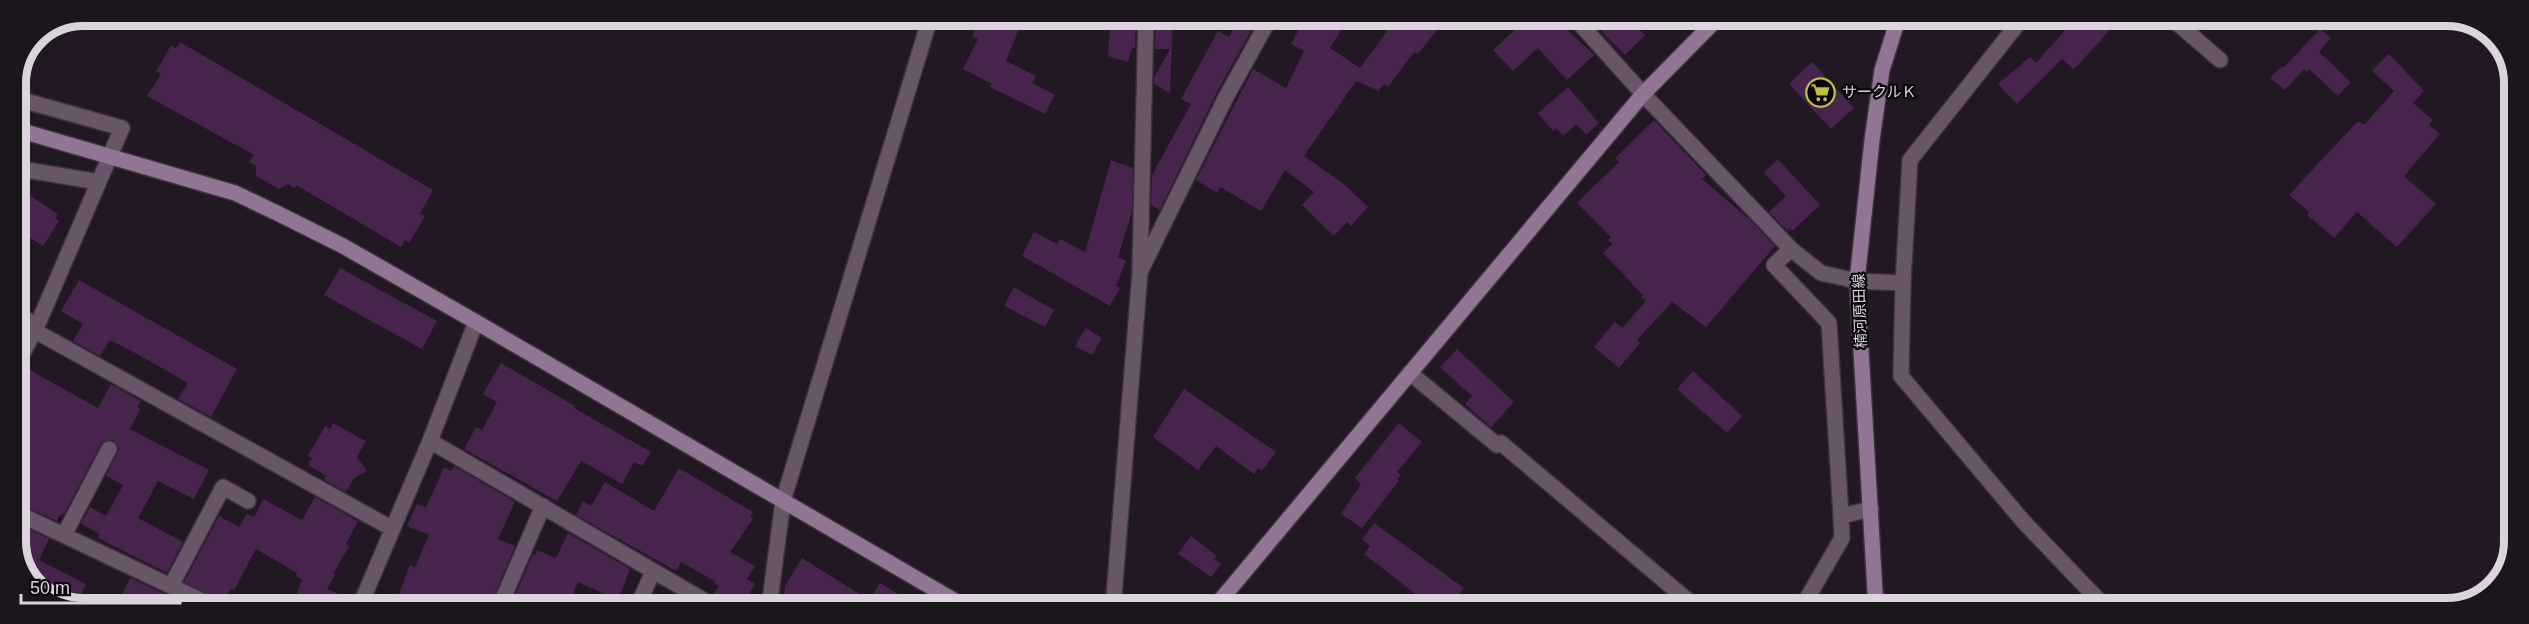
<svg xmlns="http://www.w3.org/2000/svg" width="2529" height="624" font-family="Helvetica,'Noto Sans JP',sans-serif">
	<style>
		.building { fill: #46244b }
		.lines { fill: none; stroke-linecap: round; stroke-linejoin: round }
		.street-casing { stroke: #3c323e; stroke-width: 18 }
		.secondary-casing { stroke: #3c323e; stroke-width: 18 }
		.street { stroke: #665668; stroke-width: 15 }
		.secondary { stroke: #907693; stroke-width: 15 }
		.labels { text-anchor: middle; stroke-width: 4.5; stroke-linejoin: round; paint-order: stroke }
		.poi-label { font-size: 15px; fill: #dbd4dc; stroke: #09050a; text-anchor: start }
		.street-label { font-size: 15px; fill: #dbd4dc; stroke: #09050a }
		.rim { fill: none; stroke: #dbd4dc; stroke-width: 8 }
	</style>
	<rect width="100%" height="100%" fill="#221824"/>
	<path class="building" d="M980 16H1024L1006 61 1036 76 1032 83 1055 95 1045 114 990 87 992 84 963 69 978 39 972 37Z
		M1111 16H1136L1135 48H1132L1128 62 1108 56Z
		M1156 16H1173L1170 93 1154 84V78L1170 49H1155Z
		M1240 16H1245L1256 22 1217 92 1160 210 1151 205 1152 175 1191 104 1181 99 1218 31 1229 37Z
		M1281 16H1350L1330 48 1360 68 1392 24 1400 30 1410 16H1448L1418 54 1415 52 1411 56 1388 87 1384 84 1379 91 1356 81 1304 156 1344 184 1368 207 1351 226 1347 222 1334 236 1302 205 1314 192 1285 170 1261 211 1220 187 1217 193 1196 180 1253 69 1286 88 1304 51 1291 44 1299 29 1280 18Z
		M1507 16H1553L1594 55 1567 80 1538 48 1513 71 1493 50 1518 27Z
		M1617 16H1625L1645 35 1625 55 1602 32Z
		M2078 16H2092L2109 31 2079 64 2073 69 2062 59 2017 104 1998 84 2030 57 2036 63Z
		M2320 29 2331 38 2319 52 2351 82 2338 96 2309 69 2306 72 2304 69 2285 90 2270 78 2282 66 2284 67Z
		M180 42 433 190 420 214 425 216 409 243 405 240 401 247 296 185 295 188 288 184 279 189 256 176V166L249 162 254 155 147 96 161 74 156 72 171 45 176 48Z
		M2389 54 2424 91 2413 103 2433 120 2429 125 2440 134 2404 176 2436 204 2397 247 2357 212 2334 238 2307 215 2309 212 2289 195 2357 122 2365 124 2394 91 2372 71Z
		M1812 62 1854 108 1831 129 1789 84Z
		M1568 87 1599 123 1586 135 1577 124 1563 136 1556 128 1553 131 1538 113Z
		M1654 120 1706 175 1702 179 1749 219 1775 246 1706 327 1672 302 1637 340 1640 343 1619 368 1594 347 1615 322 1622 328 1646 301 1641 297 1643 295 1603 253 1612 244 1608 240 1611 237 1577 203 1619 162 1615 158Z
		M1778 159 1820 205 1792 231 1790 228 1788 231 1769 212 1786 196 1764 173Z
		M1111 160 1133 168 1132 212 1118 257 1126 261 1116 286 1120 288 1110 306 1022 256 1034 232 1057 244 1060 239 1085 252Z
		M15 186 58 214 55 218 59 221 43 246 15 228Z
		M340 268 437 321 422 349 324 295Z
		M79 280 237 369 211 417 178 399 188 383 139 355 110 340 100 356 73 341 83 324 61 311Z
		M1014 287 1054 310 1045 327 1004 306Z
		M1086 328 1102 338 1092 355 1075 346Z
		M1457 349 1514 402 1491 427 1465 404 1472 396 1440 367Z
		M501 363 575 406 574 408 651 452 642 466 634 462 622 484 581 461 557 501 464 449 476 427 482 430 497 402 483 394Z
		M28 369 98 408 111 384 141 401 137 407 140 409 130 429 209 470 194 499 158 481 138 518 183 542 167 573 98 538 100 534 81 524 90 507 106 516 123 485 106 476 119 449 113 440 104 441 101 444 64 514 59 516 57 521 15 502V393Z
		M1693 371 1742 416 1727 433 1677 389Z
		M1184 389 1276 452 1262 471 1258 468 1254 474 1216 446 1198 470 1153 437Z
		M333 423 366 441 357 457 367 471 354 478 346 492 324 480 326 476 308 465 312 458 308 456 325 426 330 429Z
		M1399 423 1422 442 1397 472 1401 475 1397 479 1399 481 1362 528 1341 514 1361 484 1355 478Z
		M454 466 515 502 498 539 515 546 489 608H394L410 565 415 567 429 535 407 526 417 504 426 508 444 467 451 471Z
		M679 468 753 512 750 517 753 519 730 552 755 566 747 579 755 584 741 608H727L722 600 713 595 719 586 715 584 716 582 681 562 676 571 576 515 583 501 591 506 605 482 654 511Z
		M315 497 358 521 346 544 349 546 333 574 335 575 327 589 337 593 331 608H291L302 580 296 576 297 573 256 549 234 590 231 589 224 602 184 582 219 516 239 527 247 514 254 517 263 499 302 520Z
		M16 523 49 539 39 560 86 584 75 607 32 586 16 550Z
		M1374 523 1464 588 1449 608H1441L1430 600 1427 603 1364 554 1370 546 1362 539Z
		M568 533 630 569 618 600 578 582 567 608H510L533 554 535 555 537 550 556 558Z
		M1191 536 1217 556 1214 559 1221 564 1211 577 1178 554Z
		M802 558 869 600 880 583 921 608H838L813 593 805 608H783L785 586Z
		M130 578 194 608H116Z"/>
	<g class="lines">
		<defs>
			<path id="street" d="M1573 16 1643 94 1791 249 1821 273 1857 281 1903 283 1910 160 2024 16
				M2169 16 2220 60
				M15 98 122 128 37 326 15 368
				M15 168 99 182
				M1791 249 1774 265 1829 323 1841 516
				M1140 268 1146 16
				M1903 283 1901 376 2023 521 2107 609
				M15 313 37 326
				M35 331 391 528
				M1410 373 1497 445 1501 443 1698 609
				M430 441 717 608
				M15 512 217 608
				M64 535 109 449
				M171 586 223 487 248 501
				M359 608 430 441 476 322
				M499 608 543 506
				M637 608 653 571
				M769 608 783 501 931 15
				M1113 608 1140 272 1226 97 1271 16
				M1801 609 1842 538 1841 516 1871 509"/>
			<path id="secondary" d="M15 129 235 193 279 214 343 246 476 322 967 608
				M1214 608 1643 94 1720 16
				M1876 609 1857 281 1872 140 1882 70 1899 16"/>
		</defs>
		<use href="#street" class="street-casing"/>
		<use href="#secondary" class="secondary-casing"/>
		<use href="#street" class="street"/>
		<use href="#secondary" class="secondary"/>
	</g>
	<defs>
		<symbol id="supermarket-ring" viewBox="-11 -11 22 22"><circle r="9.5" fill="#09050a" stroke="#bbc044" stroke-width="1.5"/><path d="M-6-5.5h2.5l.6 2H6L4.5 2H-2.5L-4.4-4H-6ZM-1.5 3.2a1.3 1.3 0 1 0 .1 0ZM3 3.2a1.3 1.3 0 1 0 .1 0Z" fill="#bbc044"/></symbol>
	</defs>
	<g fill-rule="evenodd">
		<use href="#supermarket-ring" x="1804" y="76" width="33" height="33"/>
	</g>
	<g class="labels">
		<g class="poi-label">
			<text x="1842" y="97">サークルＫ</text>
		</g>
		<g class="street-label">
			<text transform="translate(1860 311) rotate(-92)" y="5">楠河原田線</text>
		</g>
	</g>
	<path d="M0 0H2529V624H0ZM83 26H2447A57 57 0 0 1 2504 83V541A57 57 0 0 1 2447 598H83A57 57 0 0 1 26 541V83A57 57 0 0 1 83 26Z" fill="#1a161b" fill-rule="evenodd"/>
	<path class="rim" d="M83 26H2447A57 57 0 0 1 2504 83V541A57 57 0 0 1 2447 598H83A57 57 0 0 1 26 541V83A57 57 0 0 1 83 26Z"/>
	<path d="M21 594v9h159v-9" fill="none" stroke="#dbd4dc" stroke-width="3"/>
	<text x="30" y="594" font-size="18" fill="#dbd4dc" stroke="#09050a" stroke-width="4.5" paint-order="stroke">50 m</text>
</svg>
